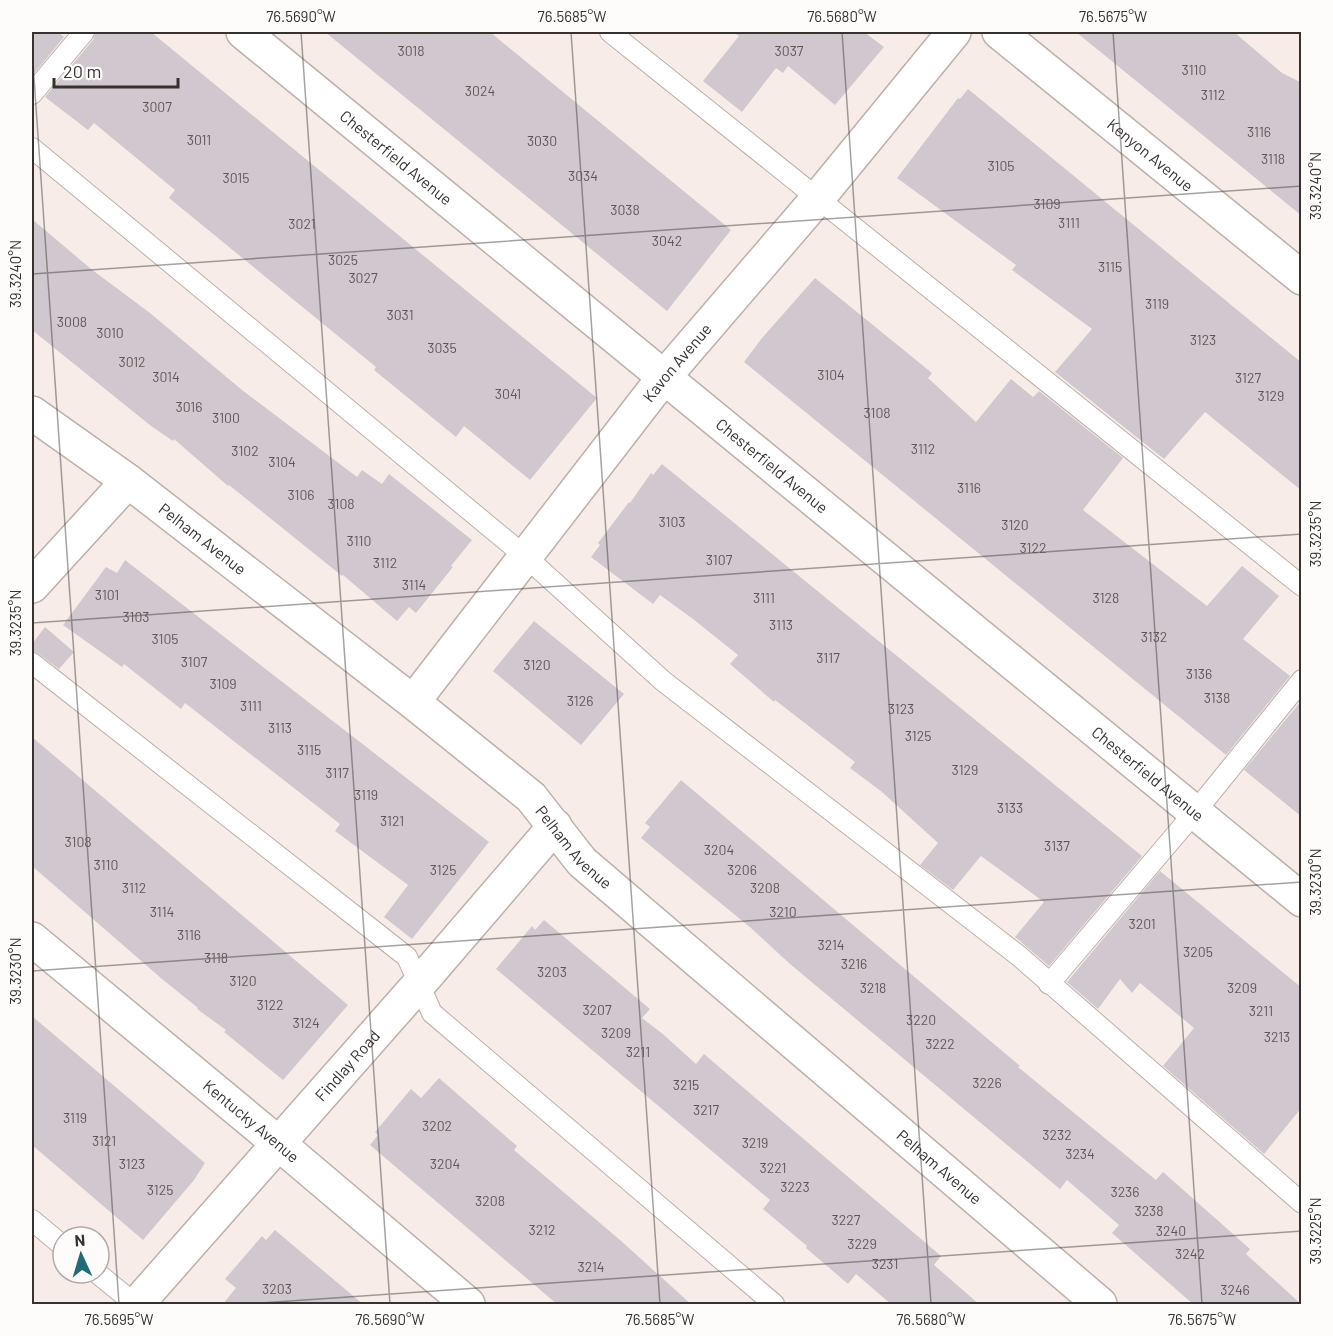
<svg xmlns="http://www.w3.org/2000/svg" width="1333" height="1336" font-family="Barlow,sans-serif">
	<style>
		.building { fill: #d1c8cf }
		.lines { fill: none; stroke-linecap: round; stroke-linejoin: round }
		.lane-casing { stroke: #bbb0ab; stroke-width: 22 }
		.street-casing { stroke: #bbb0ab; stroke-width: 36 }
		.lane { stroke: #fff; stroke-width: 20 }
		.street { stroke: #fff; stroke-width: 33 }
		.ticks { fill: none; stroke: #363230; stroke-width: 1.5; stroke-opacity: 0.45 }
		.labels { text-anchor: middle; stroke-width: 4.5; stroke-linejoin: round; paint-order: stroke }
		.number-label { font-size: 14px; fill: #5d5858 }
		.street-label { font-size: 16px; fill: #363230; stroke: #fefcfb }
		.neatline { fill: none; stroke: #363230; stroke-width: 2 }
		.ticks-label { font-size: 15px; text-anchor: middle; fill: #363230 }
	</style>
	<rect width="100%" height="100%" fill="#f8ece8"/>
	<path class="building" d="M32 32H58L64 37 32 76Z
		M96 32H151L597 398 530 480 464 426 456 437 374 370 376 367 169 198 175 190 94 123 88 130 45 97 93 40Z
		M325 32H490L731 230 667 311Z
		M733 32H864L884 47 835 105 788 66 783 73 776 68 742 112 703 81 739 36Z
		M1076 32H1234L1282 73 1302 83V216Z
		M968 89 1302 363V491L1205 412 1164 459 1055 372 1092 329 1012 270 1016 265 897 178 958 98 960 99Z
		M32 219 91 269 150 313 242 390 357 477 362 470 382 484 389 474 472 540 451 566 453 567 416 613 409 607 397 621 343 575 342 576 229 485 228 486 174 439 173 441 151 426 32 330Z
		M815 278 932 373 928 378 976 422 1011 379 1033 397 1039 391 1123 458 1083 510 1207 606 1242 566 1279 596 1243 639 1290 676 1226 755 744 362 762 338Z
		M662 464 1142 856 1049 966 1015 937 1044 902 981 856 953 890 920 865 938 843 882 792 850 768 855 762 775 700 774 702 730 664 738 655 693 619 660 595 653 604 591 557 600 545 598 543 629 502 630 503 651 473 653 475Z
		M125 560 489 842 412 939 384 917 408 885 335 831 340 824 185 703 181 709 124 664 122 667 63 625 106 567 117 573Z
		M534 621 624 694 581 745 493 671Z
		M45 627 74 652 59 669 39 654 32 651V644Z
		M1302 700V817L1244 770Z
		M32 737 348 1005 283 1080 224 1032 226 1030 197 1009 198 1008 162 979 32 866Z
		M681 780 1020 1066 1018 1067 1156 1180 1163 1172 1250 1249 1246 1254 1302 1305H1194L1112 1233 1119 1225 1067 1180 1060 1189 790 964 751 928 641 838 650 827 645 823Z
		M1160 871 1302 988V1107L1264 1154 1163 1066 1194 1028 1140 983 1132 993 1120 979 1098 1009 1067 982Z
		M544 920 650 1009 642 1018 664 1035 696 1064 704 1054 941 1256 934 1265 980 1305H892L856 1274 848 1284 806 1248 807 1246 763 1209 770 1200 496 969 532 926 535 930Z
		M32 1016 205 1163 194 1180 143 1240 32 1145Z
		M439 1078 517 1146 514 1150 620 1240 692 1305H558L370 1145 378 1135 375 1132 411 1089 421 1098Z
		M275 1230 301 1252 364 1305H222L236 1288 225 1279 262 1236 266 1240Z"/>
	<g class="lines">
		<defs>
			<path id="lane" d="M610 32 1302 586
				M32 94 84 32
				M32 148 526 557 663 681 1019 956 1302 1203
				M32 663 407 957 432 1013 774 1304
				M1049 984 1195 812 1302 680
				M32 1220 63 1246
				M97 1273 135 1304"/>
			<g id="street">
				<path id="s1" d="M243 32 1302 900"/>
				<path id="s2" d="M999 32 1302 278"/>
				<path id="s3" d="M32 413 128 481 413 702 531 797 582 862 1100 1304"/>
				<path d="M32 586 128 481"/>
				<path id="s4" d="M413 702 664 377 818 198 954 32"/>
				<path id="s5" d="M32 939 278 1143 468 1304"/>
				<path id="s6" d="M137 1304 420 983 555 826"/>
			</g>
		</defs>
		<use href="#lane" class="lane-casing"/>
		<use href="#street" class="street-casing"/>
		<use href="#lane" class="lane"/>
		<use href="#street" class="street"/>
	</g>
	<path class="ticks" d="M301 32 390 1304M571 32 660 1304M842 32 931 1304M1113 32 1202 1304M32 49 119 1304M32 274 1302 186M32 623 1302 534M32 971 1302 882M246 1304 1302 1231"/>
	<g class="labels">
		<g class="number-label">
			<text x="411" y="56">3018</text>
			<text x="789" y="56">3037</text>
			<text x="1194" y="75">3110</text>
			<text x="480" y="96">3024</text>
			<text x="1213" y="100">3112</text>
			<text x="157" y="112">3007</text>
			<text x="1259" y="137">3116</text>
			<text x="199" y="145">3011</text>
			<text x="542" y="146">3030</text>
			<text x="1273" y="164">3118</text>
			<text x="1001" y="171">3105</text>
			<text x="583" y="181">3034</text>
			<text x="236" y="183">3015</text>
			<text x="1047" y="209">3109</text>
			<text x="625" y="215">3038</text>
			<text x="1069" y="228">3111</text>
			<text x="302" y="229">3021</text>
			<text x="667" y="246">3042</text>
			<text x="343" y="265">3025</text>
			<text x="1110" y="272">3115</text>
			<text x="363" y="283">3027</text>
			<text x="1157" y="309">3119</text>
			<text x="400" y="320">3031</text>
			<text x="72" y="327">3008</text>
			<text x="110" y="338">3010</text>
			<text x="1203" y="345">3123</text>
			<text x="442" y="353">3035</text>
			<text x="132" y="367">3012</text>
			<text x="831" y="380">3104</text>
			<text x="166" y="382">3014</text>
			<text x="1248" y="383">3127</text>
			<text x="508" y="399">3041</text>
			<text x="1271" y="401">3129</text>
			<text x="189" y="412">3016</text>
			<text x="877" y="418">3108</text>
			<text x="226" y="423">3100</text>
			<text x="923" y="454">3112</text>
			<text x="245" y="456">3102</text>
			<text x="282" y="467">3104</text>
			<text x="969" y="493">3116</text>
			<text x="301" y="500">3106</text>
			<text x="341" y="509">3108</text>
			<text x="672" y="527">3103</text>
			<text x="1015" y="530">3120</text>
			<text x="359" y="546">3110</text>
			<text x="1033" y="553">3122</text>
			<text x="719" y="565">3107</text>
			<text x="385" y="568">3112</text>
			<text x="414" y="590">3114</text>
			<text x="107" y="600">3101</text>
			<text x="764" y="603">3111</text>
			<text x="1106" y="603">3128</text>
			<text x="136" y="622">3103</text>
			<text x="781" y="630">3113</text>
			<text x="1154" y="642">3132</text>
			<text x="165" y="644">3105</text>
			<text x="828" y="663">3117</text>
			<text x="194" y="667">3107</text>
			<text x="537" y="670">3120</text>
			<text x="1199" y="679">3136</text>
			<text x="223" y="689">3109</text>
			<text x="1217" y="703">3138</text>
			<text x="580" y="706">3126</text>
			<text x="251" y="711">3111</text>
			<text x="901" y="714">3123</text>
			<text x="280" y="733">3113</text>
			<text x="918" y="741">3125</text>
			<text x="309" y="755">3115</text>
			<text x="965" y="775">3129</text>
			<text x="337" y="778">3117</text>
			<text x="366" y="800">3119</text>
			<text x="1010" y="813">3133</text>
			<text x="392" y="826">3121</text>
			<text x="78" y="847">3108</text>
			<text x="1057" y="851">3137</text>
			<text x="719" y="855">3204</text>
			<text x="106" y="870">3110</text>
			<text x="443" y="875">3125</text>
			<text x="742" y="875">3206</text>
			<text x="134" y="893">3112</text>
			<text x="765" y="893">3208</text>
			<text x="162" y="917">3114</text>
			<text x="783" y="917">3210</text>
			<text x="1142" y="929">3201</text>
			<text x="189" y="940">3116</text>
			<text x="831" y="950">3214</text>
			<text x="1198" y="957">3205</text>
			<text x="216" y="963">3118</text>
			<text x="854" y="969">3216</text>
			<text x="552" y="977">3203</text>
			<text x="243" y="986">3120</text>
			<text x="873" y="993">3218</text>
			<text x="1242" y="993">3209</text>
			<text x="270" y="1010">3122</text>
			<text x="597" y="1015">3207</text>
			<text x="1261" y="1016">3211</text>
			<text x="921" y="1025">3220</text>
			<text x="306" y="1028">3124</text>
			<text x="616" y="1038">3209</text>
			<text x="1277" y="1042">3213</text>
			<text x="940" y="1049">3222</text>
			<text x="638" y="1057">3211</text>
			<text x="987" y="1088">3226</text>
			<text x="686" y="1090">3215</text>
			<text x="706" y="1115">3217</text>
			<text x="75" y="1123">3119</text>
			<text x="437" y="1131">3202</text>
			<text x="1057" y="1140">3232</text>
			<text x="104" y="1146">3121</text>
			<text x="755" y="1148">3219</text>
			<text x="1080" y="1159">3234</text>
			<text x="132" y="1169">3123</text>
			<text x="445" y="1169">3204</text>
			<text x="773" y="1173">3221</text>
			<text x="795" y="1192">3223</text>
			<text x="160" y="1195">3125</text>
			<text x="1125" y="1197">3236</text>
			<text x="490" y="1206">3208</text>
			<text x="1149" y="1216">3238</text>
			<text x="846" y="1225">3227</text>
			<text x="542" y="1235">3212</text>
			<text x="1171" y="1236">3240</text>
			<text x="862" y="1249">3229</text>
			<text x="1190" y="1259">3242</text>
			<text x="885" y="1269">3231</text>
			<text x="591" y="1272">3214</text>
			<text x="277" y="1294">3203</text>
			<text x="1235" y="1295">3246</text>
		</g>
		<g class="street-label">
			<text dy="6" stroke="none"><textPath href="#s2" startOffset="195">Kenyon Avenue</textPath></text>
			<text dy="6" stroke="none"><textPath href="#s1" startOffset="198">Chesterfield Avenue</textPath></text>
			<text dy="6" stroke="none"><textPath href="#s4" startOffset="430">Kavon Avenue</textPath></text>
			<text dy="6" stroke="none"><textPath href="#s1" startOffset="684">Chesterfield Avenue</textPath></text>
			<text dy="6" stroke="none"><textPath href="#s3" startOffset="212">Pelham Avenue</textPath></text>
			<text dy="6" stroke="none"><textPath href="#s1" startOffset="1170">Chesterfield Avenue</textPath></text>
			<text dy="6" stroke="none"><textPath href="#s3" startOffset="696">Pelham Avenue</textPath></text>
			<text dy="6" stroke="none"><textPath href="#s6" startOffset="318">Findlay Road</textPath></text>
			<text dy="6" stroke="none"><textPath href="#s5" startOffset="285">Kentucky Avenue</textPath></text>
			<text dy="6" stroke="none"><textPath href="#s3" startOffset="1182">Pelham Avenue</textPath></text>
		</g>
	</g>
	<rect width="1333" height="1336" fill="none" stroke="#fefcfb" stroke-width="66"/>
	<g transform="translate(81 1255) rotate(356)"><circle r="28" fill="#fefcfb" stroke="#aeabaa" stroke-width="1.5"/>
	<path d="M0-4.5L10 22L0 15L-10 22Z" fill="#216c74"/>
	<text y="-9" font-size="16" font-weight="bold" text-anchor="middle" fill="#363230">N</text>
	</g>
	<path d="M54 78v9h124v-9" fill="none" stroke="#363230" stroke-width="3"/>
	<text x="63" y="78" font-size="18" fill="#363230" stroke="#fefcfb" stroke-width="4.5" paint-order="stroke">20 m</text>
	<rect x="33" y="33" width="1267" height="1270" class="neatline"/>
	<g class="ticks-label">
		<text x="301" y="22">76.5690°W</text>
		<text x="572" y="22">76.5685°W</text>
		<text x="842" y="22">76.5680°W</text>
		<text x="1113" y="22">76.5675°W</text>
		<text transform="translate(1316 186) rotate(-90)" y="5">39.3240°N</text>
		<text transform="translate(16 274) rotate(-90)" y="5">39.3240°N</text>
		<text transform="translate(1316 534) rotate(-90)" y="5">39.3235°N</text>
		<text transform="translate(16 623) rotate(-90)" y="5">39.3235°N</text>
		<text transform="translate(1316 882) rotate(-90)" y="5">39.3230°N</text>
		<text transform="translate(16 971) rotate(-90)" y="5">39.3230°N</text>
		<text transform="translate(1316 1231) rotate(-90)" y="5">39.3225°N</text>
		<text x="119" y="1325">76.5695°W</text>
		<text x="390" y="1325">76.5690°W</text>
		<text x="660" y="1325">76.5685°W</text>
		<text x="931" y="1325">76.5680°W</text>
		<text x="1202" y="1325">76.5675°W</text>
	</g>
</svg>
